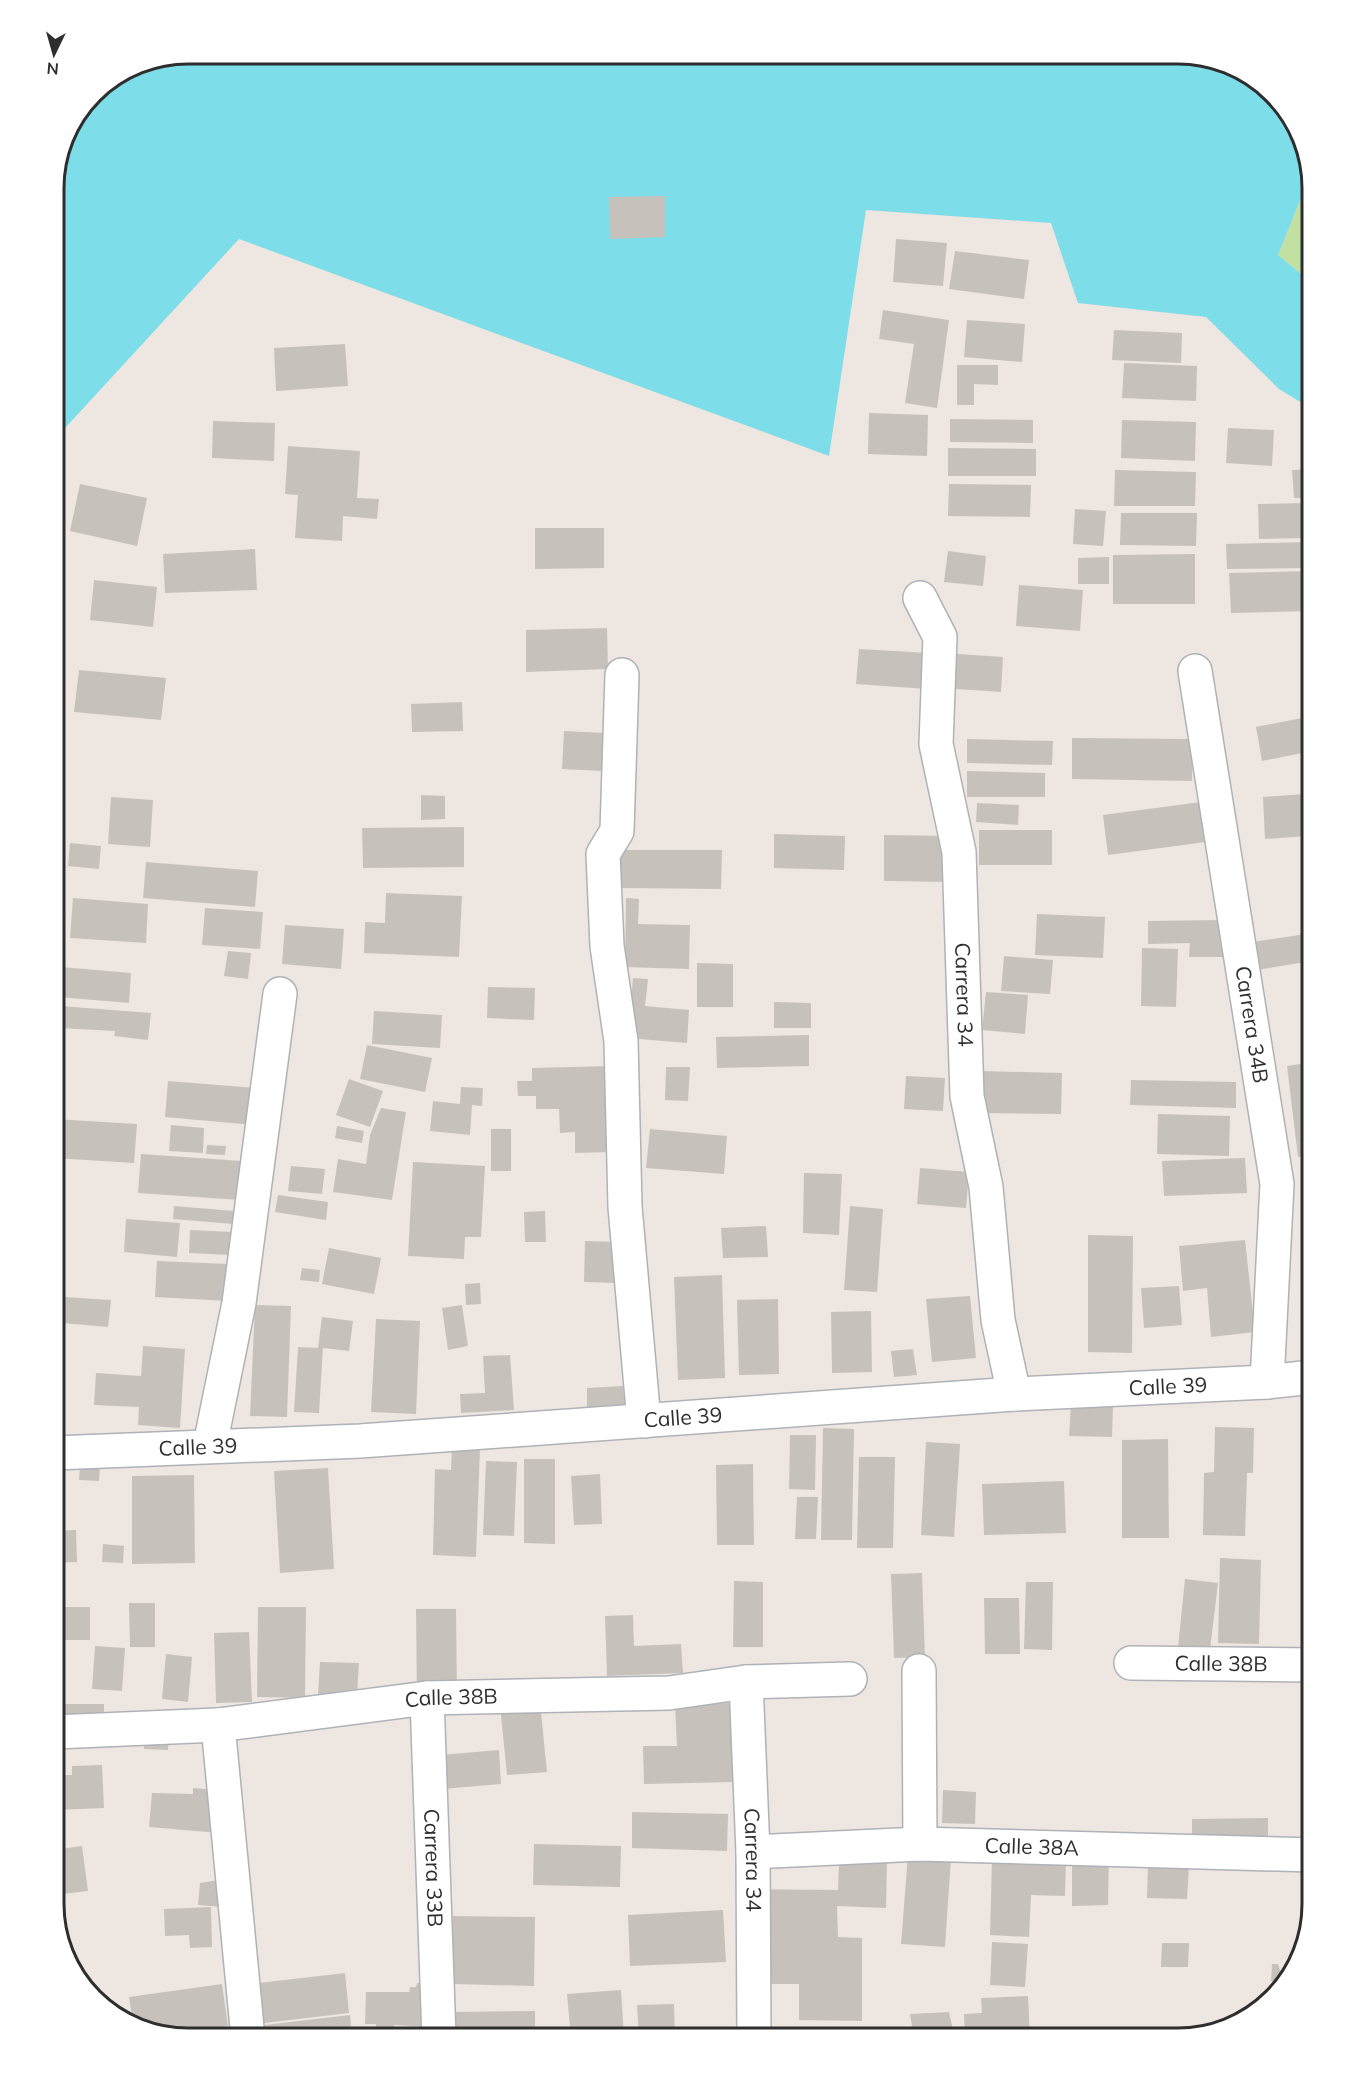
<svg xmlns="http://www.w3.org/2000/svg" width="1366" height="2092" font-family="Mulish,sans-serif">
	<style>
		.green { fill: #c2e0a2 }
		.water { fill: #7ddde8 }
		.building { fill: #c7c1bc }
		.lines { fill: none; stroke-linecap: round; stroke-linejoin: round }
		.street-casing { stroke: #aeb2b9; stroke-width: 36 }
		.street { stroke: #fff; stroke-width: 33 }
		.labels { text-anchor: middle; stroke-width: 5; stroke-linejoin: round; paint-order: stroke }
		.street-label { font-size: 21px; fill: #2e2e2e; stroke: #fff }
		.rim { fill: none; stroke: #2e2e2e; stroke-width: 3 }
	</style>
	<rect width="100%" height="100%" fill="#eee6e1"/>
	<path class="green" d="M1309 178 1312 188V283L1278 255Z"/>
	<path class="water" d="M188 54H1186L1252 76 1294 121 1309 178 1278 255 1312 283V409L1279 389 1206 317 1078 303 1051 223 866 210 829 456 239 239 54 440V180L64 137 94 93 137 64Z"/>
	<path class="building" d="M665 196V237L610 239 609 197Z
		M1312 209V231L1304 229Z
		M896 239 947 243 943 286 893 282Z
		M955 251 1029 260 1024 299 949 289Z
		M883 310 949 320 937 408 905 403 914 344 879 339Z
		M967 320 1025 324 1022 362 964 357Z
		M1114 330 1182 333 1181 363 1112 360Z
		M345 344 348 386 276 391 274 348Z
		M1124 363 1197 366 1196 401 1122 398Z
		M957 365H998V385L974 384V405H957Z
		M869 413 928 415 927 456 868 454Z
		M950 419 1033 420V443L950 442Z
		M1122 420 1196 422 1195 461 1121 458Z
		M213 421 275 423 274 461 212 458Z
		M1228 428 1274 430 1272 466 1226 463Z
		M288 446 360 451 357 498 379 499 377 519 343 516 342 541 295 538 298 495 285 494Z
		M948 448 1036 449V476H948Z
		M1312 469V498H1294L1292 470Z
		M1115 470 1196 472 1195 506H1114Z
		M80 484 147 498 137 546 70 531Z
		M949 484 1031 485 1030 517 948 516Z
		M1306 503 1307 538 1259 539 1258 504Z
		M1075 509 1106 511 1103 546 1073 544Z
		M1121 513H1197L1196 546 1120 545Z
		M535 528H604V568L535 569Z
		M1306 542V568L1227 569 1226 544Z
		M255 549 257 590 165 593 163 554Z
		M948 551 986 556 983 586 944 582Z
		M1195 554V604H1113V555Z
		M1109 557V584H1078V558Z
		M1312 571V611L1231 613 1229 573Z
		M94 580 157 587 153 627 90 620Z
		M1019 585 1083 590 1080 631 1016 626Z
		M607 628 608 669 526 672V630Z
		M859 649 929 653 927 689 856 684Z
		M943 653 1003 657 1001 692 941 688Z
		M79 670 166 678 161 720 74 712Z
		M462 702 463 731 412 732 411 704Z
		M1312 716V751L1262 761 1256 727Z
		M564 731 605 733 603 771 562 769Z
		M1072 738 1193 739 1192 781 1072 779Z
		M967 739 1053 741 1052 765 967 763Z
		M967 771 1045 773V797H967Z
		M1305 794 1307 836 1265 839 1263 797Z
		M421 795 445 796V819L421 820Z
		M111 797 153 800 150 847 108 844Z
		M1201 802 1206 842 1108 855 1103 815Z
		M977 803 1019 805 1018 825 976 822Z
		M464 827V867L363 868 362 828Z
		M979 830H1052V865H979Z
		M774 834 845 836 844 870 774 868Z
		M884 835 952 836 951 882 884 881Z
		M70 843 101 846 99 869 68 866Z
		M620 850H722L721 889 620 888Z
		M1312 857V898L1310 899 1305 858Z
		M146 862 258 871 255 907 143 898Z
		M386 893 462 896 459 957 364 953 365 922 385 923Z
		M73 898 148 904 146 943 70 938Z
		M626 898 639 899 638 924 690 925 689 969 625 967Z
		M205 908 263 912 260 949 202 945Z
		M1037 914 1105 917 1103 958 1035 955Z
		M1224 920V957H1189L1190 943 1148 944V921Z
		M285 925 344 929 341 969 282 964Z
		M1312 933V961L1257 970 1253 942Z
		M1142 948 1178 949 1176 1007 1141 1006Z
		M228 951 251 953 248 979 224 976Z
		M1004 956 1053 960 1050 994 1001 991Z
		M697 963 733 964V1007H697Z
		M61 967 131 973 129 1003 59 997Z
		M633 978 648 979 645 1006 689 1010 687 1043 628 1038Z
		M488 987 535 988 534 1020 487 1018Z
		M986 992 1028 995 1025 1034 982 1030Z
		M774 1002 811 1003V1028H774Z
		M61 1006 151 1013 148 1040 114 1036 115 1031 60 1028Z
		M374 1011 442 1015 440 1048 372 1044Z
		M809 1035V1066L717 1068 716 1037Z
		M367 1045 432 1058 425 1092 360 1079Z
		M1312 1062V1155L1298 1157 1287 1066Z
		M612 1066 613 1152 575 1153V1132L560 1133 559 1109H536V1096H518L517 1081H532V1068Z
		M666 1067H690L688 1101 665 1100Z
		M982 1071 1062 1073 1061 1114 981 1113Z
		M906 1076 945 1078 943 1111 904 1109Z
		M349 1079 383 1091 370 1127 336 1115Z
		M1131 1080 1236 1082V1108L1130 1105Z
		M168 1081 257 1088 254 1125 165 1117Z
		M461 1087 483 1088 482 1106 472 1105 470 1135 430 1131 433 1101 460 1104Z
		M381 1108 406 1112 392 1200 333 1192 338 1159 366 1164 370 1135Z
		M1158 1114 1230 1116 1229 1156 1157 1154Z
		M54 1119 137 1124 134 1163 54 1158Z
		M171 1125 204 1128 203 1153 169 1151Z
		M337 1126 364 1131 362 1143 335 1138Z
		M491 1129H511V1171H491Z
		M650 1129 727 1136 724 1174 646 1168Z
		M207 1145 226 1146 225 1155 206 1154Z
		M141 1154 242 1161 240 1200 138 1193Z
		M1245 1158 1247 1193 1164 1196 1162 1161Z
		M413 1162 485 1166 481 1237H465L464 1259 408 1256Z
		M291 1166 325 1169 322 1194 288 1191Z
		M920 1168 969 1172 966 1208 917 1204Z
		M804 1173 842 1174 839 1235 803 1233Z
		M278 1195 328 1202 326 1220 275 1212Z
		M174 1206 234 1211 233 1224 173 1219Z
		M850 1206 883 1209 877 1292 844 1290Z
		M545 1211 546 1242H525L524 1212Z
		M1301 1218H1312V1257H1303Z
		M126 1219 180 1223 177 1257 124 1252Z
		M766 1226 768 1257 723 1258 721 1228Z
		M190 1230 233 1232 232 1255 189 1253Z
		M1088 1235 1133 1236 1132 1353 1088 1352Z
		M1245 1240 1255 1332 1211 1337 1207 1288 1183 1291 1179 1246Z
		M585 1241 619 1242 617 1283 584 1282Z
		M329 1248 381 1258 374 1294 322 1284Z
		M157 1261 229 1264 228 1301 155 1297Z
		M302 1268 320 1270 319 1282 300 1280Z
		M722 1275 725 1378 678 1380 674 1277Z
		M480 1283 481 1304 466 1305 465 1284Z
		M1179 1286 1182 1325 1144 1328 1141 1288Z
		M970 1296 976 1358 932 1362 926 1299Z
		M65 1297 111 1300 108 1327 63 1323Z
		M778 1299 779 1374 739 1375 737 1300Z
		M255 1305 291 1306 287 1417 250 1416Z
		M462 1305 468 1346 448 1350 442 1308Z
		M871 1311 872 1372 832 1373 831 1312Z
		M322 1317 353 1321 349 1351 323 1348 319 1413 294 1412 298 1347 318 1348Z
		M376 1319 420 1321 416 1414 371 1412Z
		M54 1338H65L58 1428H54Z
		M143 1346 185 1349 180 1428 138 1425 139 1407 94 1405 96 1373 141 1376Z
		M913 1349 917 1375 894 1377 891 1351Z
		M510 1355 514 1410 461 1413 460 1394 485 1393 483 1356Z
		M623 1386 625 1406 587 1408V1388Z
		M1071 1404 1113 1407 1112 1437 1069 1436Z
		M1215 1427 1254 1428 1253 1473H1247L1245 1536 1203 1535 1204 1473 1214 1472Z
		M823 1428 854 1429 852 1540H821Z
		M790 1435H816L815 1490 789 1489Z
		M1168 1439 1169 1538H1122V1440Z
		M926 1442 960 1444 954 1537 921 1535Z
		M452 1448H480L476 1557 433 1555 435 1469 451 1470Z
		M859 1457H895L893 1548H857Z
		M524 1459H555V1544L524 1543Z
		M486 1461 517 1462 514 1536 483 1535Z
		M753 1464 754 1545H717L716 1465Z
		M80 1465 100 1467 99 1481 79 1480Z
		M328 1468 334 1569 280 1573 274 1471Z
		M600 1474 602 1524 574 1525 571 1476Z
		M194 1475 195 1563 132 1564V1476Z
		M1064 1481 1066 1533 984 1535 982 1484Z
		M797 1497H818L816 1539H795Z
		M76 1530 77 1562 54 1563V1531Z
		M103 1544 124 1546 123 1563 102 1562Z
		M1220 1558 1261 1560 1259 1644 1218 1643Z
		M922 1573 925 1657 894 1658 891 1574Z
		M1185 1579 1218 1583 1210 1650 1178 1647Z
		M734 1581 763 1582V1647H733Z
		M1026 1582H1053L1052 1650 1024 1649Z
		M984 1598H1019L1020 1654H985Z
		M129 1603H155V1647H130Z
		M55 1607H90V1640H56Z
		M258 1607H306L305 1698 257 1697Z
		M416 1609H456L457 1697 417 1698Z
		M633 1615 634 1646 681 1644 683 1673 607 1676 605 1616Z
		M249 1632 252 1702 216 1703 214 1633Z
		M95 1646 125 1648 122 1691 92 1689Z
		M166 1654 192 1657 188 1702 162 1699Z
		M320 1662 359 1663 356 1711 317 1710Z
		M538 1682 547 1772 507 1775 498 1686Z
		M732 1703 734 1782 644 1784 643 1746H677L675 1705Z
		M65 1704H104V1722H65Z
		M144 1733 169 1735 168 1750 144 1749Z
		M499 1750 501 1784 420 1791 417 1757Z
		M102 1765 104 1808 54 1810V1775H72V1766Z
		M193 1788 227 1791 220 1833 149 1827 152 1793 193 1794Z
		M943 1790 976 1792 975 1824 942 1823Z
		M632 1812 728 1814 727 1851 632 1848Z
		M1268 1818V1841L1192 1842V1819Z
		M534 1844 621 1846 620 1887 533 1885Z
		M82 1846 88 1891 54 1895V1850Z
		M1109 1853 1108 1905 1072 1906V1854Z
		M908 1855 951 1858 945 1947 901 1944Z
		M1066 1858 1065 1896 1031 1895 1029 1937 990 1935 992 1859Z
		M839 1861 887 1862 886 1908 837 1906 838 1937 862 1938V2021L799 2020V1984H737V1889L838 1890Z
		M1148 1865 1189 1866 1187 1899 1147 1898Z
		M219 1880 223 1907 198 1905 200 1883Z
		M211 1907 212 1947 190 1948 189 1935 165 1936 164 1909Z
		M723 1910 726 1962 630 1966 628 1915Z
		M453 1916 535 1917 534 1986 452 1984Z
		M992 1942 1028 1944 1025 1987 990 1985Z
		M1162 1943H1189L1188 1967H1161Z
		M1272 1964H1278L1280 1971H1294L1284 1981H1271Z
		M345 1973 349 2013 264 2023 259 1983Z
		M417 1983 432 1984 430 2027 394 2025V2032L375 2031 376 2024H365L366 1992H409L410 1987H416Z
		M222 1984 228 2026 170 2035 133 2022 129 1997Z
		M621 1990 624 2038H571L567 1994Z
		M1028 1996 1030 2038H965L964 2014 982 2013 981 1998Z
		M674 2004 675 2038H639L637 2005Z
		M535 2011V2038H456V2012Z
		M949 2012 955 2038H914L910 2014Z
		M350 2015 352 2038H266L265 2025Z"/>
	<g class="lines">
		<defs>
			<g id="street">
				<path id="s1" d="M920 598 940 637 936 744 959 852 967 1096 986 1187 998 1320 1014 1394"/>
				<path id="s2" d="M1195 671 1277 1184 1267 1382"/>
				<path d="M622 675 617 831 603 854 607 946 621 1041 625 1207 644 1421"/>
				<path d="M210 1445 239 1303 280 994"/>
				<path id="s3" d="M54 1453 360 1441 1014 1394 1267 1382 1312 1377"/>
				<path id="s4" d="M1131 1663 1312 1665"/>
				<path d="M919 1671 920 1844"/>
				<path id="s5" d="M746 1682 753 1852 754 2038"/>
				<path id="s6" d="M427 1698 439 2038"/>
				<path d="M218 1725 248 2038"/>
				<path id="s7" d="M54 1732 218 1725 427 1698 669 1693 746 1682 850 1679"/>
				<path id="s8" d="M753 1852 920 1844 1312 1855"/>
			</g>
		</defs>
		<use href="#street" class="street-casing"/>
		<use href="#street" class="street"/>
	</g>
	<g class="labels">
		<g class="street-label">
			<text dy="7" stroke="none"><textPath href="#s1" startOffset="404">Carrera 34</textPath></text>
			<text dy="7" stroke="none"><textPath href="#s2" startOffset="358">Carrera 34B</textPath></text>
			<text dy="7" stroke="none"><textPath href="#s3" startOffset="1116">Calle 39</textPath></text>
			<text dy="7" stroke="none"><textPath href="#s3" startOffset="630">Calle 39</textPath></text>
			<text dy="7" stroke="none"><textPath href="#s3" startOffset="144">Calle 39</textPath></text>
			<text dy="7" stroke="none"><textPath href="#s4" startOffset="90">Calle 38B</textPath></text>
			<text dy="7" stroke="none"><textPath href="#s7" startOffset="399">Calle 38B</textPath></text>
			<text dy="7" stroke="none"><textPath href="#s8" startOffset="279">Calle 38A</textPath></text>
			<text dy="7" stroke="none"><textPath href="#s5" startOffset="178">Carrera 34</textPath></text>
			<text dy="7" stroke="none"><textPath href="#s6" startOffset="170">Carrera 33B</textPath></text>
		</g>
	</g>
	<path d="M0 0H1366V2092H0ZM188 64H1178A124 124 0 0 1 1302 188V1904A124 124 0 0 1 1178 2028H188A124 124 0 0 1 64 1904V188A124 124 0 0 1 188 64Z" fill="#fff" fill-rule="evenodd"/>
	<path class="rim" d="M188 64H1178A124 124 0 0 1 1302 188V1904A124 124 0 0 1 1178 2028H188A124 124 0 0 1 64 1904V188A124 124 0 0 1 188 64Z"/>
	<g transform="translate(54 54) rotate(185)" stroke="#ffffff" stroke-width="4.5" paint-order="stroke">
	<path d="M0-4.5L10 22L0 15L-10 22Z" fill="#2e2e2e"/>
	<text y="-9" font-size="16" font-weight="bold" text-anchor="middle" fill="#2e2e2e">N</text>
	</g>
</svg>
